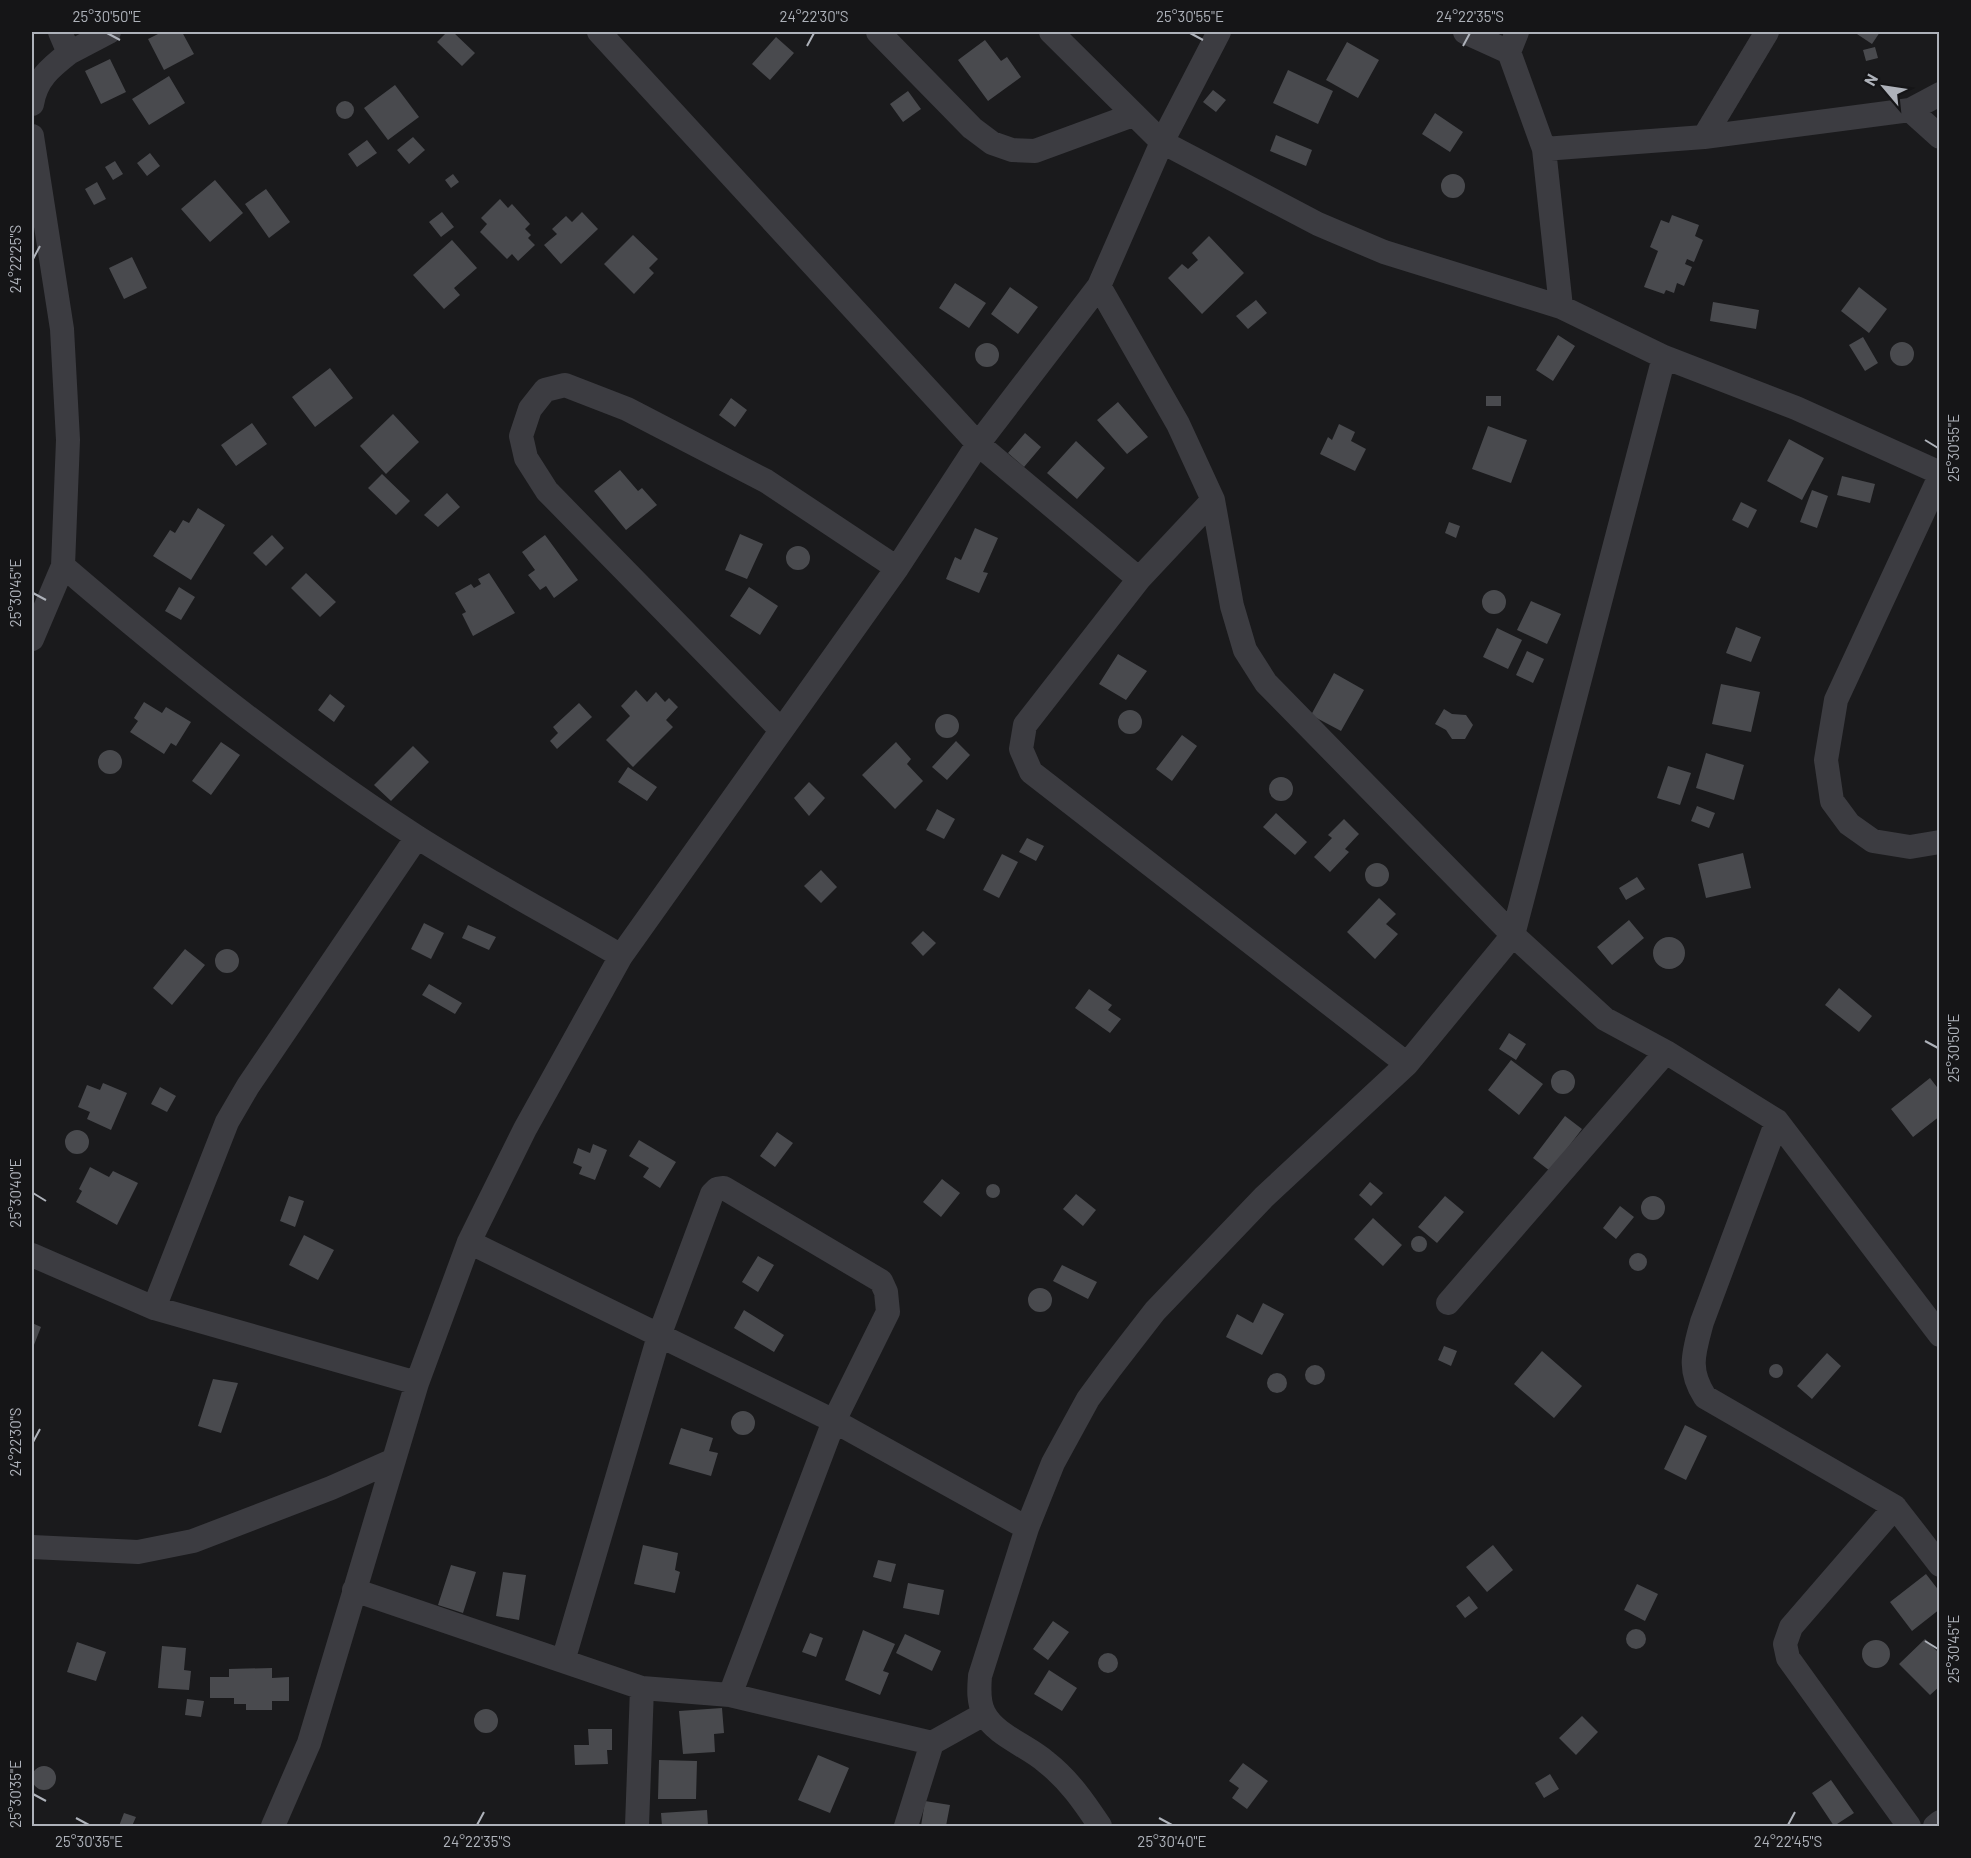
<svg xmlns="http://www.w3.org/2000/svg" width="1971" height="1858" font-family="Barlow,sans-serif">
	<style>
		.building { fill: #494a4e }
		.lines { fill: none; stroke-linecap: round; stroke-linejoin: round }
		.street { stroke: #3c3c41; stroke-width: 24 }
		.ticks { fill: none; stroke: #aeb2ba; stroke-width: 2 }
		.neatline { fill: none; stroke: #aeb2ba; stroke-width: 2 }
		.ticks-label { font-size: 15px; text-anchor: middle; fill: #aeb2ba }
	</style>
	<rect width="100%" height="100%" fill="#1a1a1c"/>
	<path class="building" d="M162 32H182L194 54 164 70 148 39Z
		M447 32H453L475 53 462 66 437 42Z
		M1854 32H1880L1872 44Z
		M776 37 794 53 770 80 752 64Z
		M985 40 1001 61 1007 57 1021 77 988 101 958 60Z
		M1347 42 1379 60 1358 98 1326 80Z
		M1875 47 1878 58 1866 61 1863 50Z
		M110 59 126 92 101 104 85 71Z
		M1288 70 1333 91 1318 124 1273 103Z
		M169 76 185 103 149 125 132 99Z
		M395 85 419 117 388 140 364 108Z
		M1213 90 1226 100 1216 112 1203 102Z
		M908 91 921 109 903 122 890 104Z
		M336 110a9 9 0 1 1 18 0a9 9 0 1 1-18 0Z
		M1435 113 1463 132 1450 152 1422 134Z
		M1276 135 1312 150 1306 166 1270 151Z
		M413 137 425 150 409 164 397 150Z
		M367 140 377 153 357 167 348 154Z
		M150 153 160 166 147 176 137 163Z
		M115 161 123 174 113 180 105 167Z
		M453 174 459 182 451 188 445 180Z
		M1441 186a12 12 0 1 1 24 0a12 12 0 1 1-24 0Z
		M215 180 243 213 210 242 181 209Z
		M97 182 106 199 94 205 85 189Z
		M266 189 290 222 269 238 245 204Z
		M500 199 508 208 512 204 530 224 525 229 531 235 528 238 535 245 518 261 512 254 507 259 480 232 487 224 481 218Z
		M442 212 454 227 441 237 429 222Z
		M582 212 598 229 561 264 544 245 557 234 552 229 566 216 572 222Z
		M1672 215 1699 225 1695 236 1703 240 1694 262 1687 259 1685 264 1692 267 1684 286 1677 283 1674 293 1666 290 1664 294 1644 287 1658 251 1650 247 1661 220 1669 223Z
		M633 235 658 259 649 268 654 273 634 294 604 264Z
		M1209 236 1244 273 1202 314 1168 278 1182 264 1188 269 1198 260 1192 253Z
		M452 240 477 268 454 288 460 295 444 309 413 275Z
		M132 257 147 288 124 299 109 268Z
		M955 283 986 303 969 328 939 308Z
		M1010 287 1038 307 1018 334 991 314Z
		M1859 287 1887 309 1869 333 1841 311Z
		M1256 300 1267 313 1248 329 1236 316Z
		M1713 302 1759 310 1756 329 1710 321Z
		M1558 335 1575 346 1553 381 1536 370Z
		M1863 337 1878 363 1865 371 1849 345Z
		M1890 354a12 12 0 1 1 24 0a12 12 0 1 1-24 0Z
		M975 355a12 12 0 1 1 24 0a12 12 0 1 1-24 0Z
		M330 368 353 398 315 427 292 397Z
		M1486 396H1501V406H1486Z
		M731 398 747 410 735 427 719 415Z
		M1118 402 1148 437 1127 454 1097 420Z
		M393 414 419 442 386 474 360 446Z
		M252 423 267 444 236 466 221 445Z
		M1339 424 1355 432 1351 441 1366 449 1355 471 1320 454 1328 437 1332 440Z
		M1488 426 1527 440 1511 483 1472 469Z
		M1025 433 1041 447 1024 467 1008 453Z
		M1789 439 1824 458 1802 500 1767 481Z
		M1076 441 1105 468 1077 499 1047 473Z
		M620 470 638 491 642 488 657 505 626 530 594 491Z
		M382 474 410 501 396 515 368 488Z
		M1842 476 1875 484 1870 503 1837 495Z
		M1812 490 1828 496 1817 528 1800 522Z
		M447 493 460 507 438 527 424 515Z
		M1741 502 1757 510 1748 528 1732 520Z
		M198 508 225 525 191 580 153 556 170 530 175 533 183 520 189 523Z
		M1449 522 1460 526 1456 538 1445 533Z
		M975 528 998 538 983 572 988 573 979 593 946 579 955 557 961 560Z
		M740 534 763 544 747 579 725 570Z
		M272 535 284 548 266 566 253 553Z
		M545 535 578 580 554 598 546 586 540 590 528 575 535 570 522 552Z
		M786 558a12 12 0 1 1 24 0a12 12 0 1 1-24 0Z
		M306 573 336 602 320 617 291 588Z
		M489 573 515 613 473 636 462 614 466 612 455 593 471 584 474 588 481 584 478 579Z
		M179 587 195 597 181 620 165 611Z
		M749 587 778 606 760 635 730 616Z
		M1482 602a12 12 0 1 1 24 0a12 12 0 1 1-24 0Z
		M1531 601 1561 614 1547 644 1517 630Z
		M1736 627 1761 637 1751 662 1726 653Z
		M1497 628 1522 640 1508 669 1483 657Z
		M1527 651 1544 659 1533 683 1516 675Z
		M1118 654 1147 671 1126 700 1099 684Z
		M1334 673 1364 690 1341 731 1311 715Z
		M1721 684 1760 692 1751 732 1712 724Z
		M636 690 647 702 656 692 665 702 669 698 678 707 666 720 673 727 633 767 606 740 630 716 621 706Z
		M330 694 345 706 334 722 318 710Z
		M144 702 162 713 166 707 191 722 176 746 171 743 164 754 130 732 138 721 134 718Z
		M579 703 592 717 557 749 550 741 558 733 553 727Z
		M1444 709 1452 714 1466 715 1473 725 1465 739H1452L1446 730 1435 724Z
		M1118 722a12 12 0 1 1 24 0a12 12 0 1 1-24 0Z
		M935 726a12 12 0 1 1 24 0a12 12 0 1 1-24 0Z
		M1182 735 1197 746 1172 781 1156 769Z
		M956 741 970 755 947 780 932 767Z
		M221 742 240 755 211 795 192 781Z
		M896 742 911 759 907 764 923 781 895 809 862 775Z
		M413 746 429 762 391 801 374 785Z
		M98 762a12 12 0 1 1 24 0a12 12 0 1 1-24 0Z
		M1706 753 1744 765 1734 800 1696 788Z
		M1668 766 1691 773 1680 805 1657 798Z
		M628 767 657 787 647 801 618 782Z
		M1269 789a12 12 0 1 1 24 0a12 12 0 1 1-24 0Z
		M809 782 825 798 809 816 794 798Z
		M1697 806 1715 813 1709 828 1691 821Z
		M937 809 955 819 944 839 926 830Z
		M1276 813 1307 842 1295 855 1263 827Z
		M1344 819 1359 834 1345 849 1349 852 1330 872 1314 857 1332 838 1328 835Z
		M1027 838 1044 846 1036 861 1019 852Z
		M1743 853 1751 888 1706 898 1698 864Z
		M1002 854 1018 862 999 898 983 890Z
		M1365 875a12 12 0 1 1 24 0a12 12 0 1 1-24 0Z
		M821 870 837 887 821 903 804 886Z
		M1637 877 1645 889 1626 900 1619 888Z
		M1379 898 1396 914 1386 924 1398 934 1375 959 1347 932Z
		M1629 920 1644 938 1612 965 1597 947Z
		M424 923 444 933 431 959 411 949Z
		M468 925 496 937 489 950 462 938Z
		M923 931 936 943 923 956 911 943Z
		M1653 953a16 16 0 1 1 32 0a16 16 0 1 1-32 0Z
		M185 949 205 965 172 1005 153 988Z
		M215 961a12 12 0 1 1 24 0a12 12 0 1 1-24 0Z
		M429 984 462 1003 455 1014 422 995Z
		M1839 988 1872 1016 1859 1032 1825 1005Z
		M1089 989 1112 1005 1108 1010 1121 1019 1110 1033 1075 1008Z
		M1509 1033 1526 1044 1516 1060 1499 1049Z
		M1511 1060 1543 1084 1519 1115 1488 1090Z
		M1551 1082a12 12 0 1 1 24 0a12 12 0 1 1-24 0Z
		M1930 1078 1940 1091V1116L1913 1137 1891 1109Z
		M103 1083 127 1093 111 1130 87 1119 90 1112 78 1107 87 1085 100 1090Z
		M160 1087 176 1096 167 1112 151 1104Z
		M1565 1116 1582 1129 1550 1171 1533 1158Z
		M65 1142a12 12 0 1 1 24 0a12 12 0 1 1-24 0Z
		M777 1132 793 1143 775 1167 760 1156Z
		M639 1140 676 1162 660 1188 643 1177 649 1168 629 1156Z
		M593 1144 607 1150 595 1180 579 1174 582 1167 573 1163 578 1148 590 1153Z
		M90 1167 109 1177 113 1171 138 1183 117 1225 76 1202 82 1191 79 1189Z
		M942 1179 960 1193 941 1217 923 1202Z
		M1370 1182 1383 1193 1371 1206 1359 1195Z
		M986 1191a7 7 0 1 1 14 0a7 7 0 1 1-14 0Z
		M1076 1194 1096 1210 1083 1226 1063 1209Z
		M1641 1208a12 12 0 1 1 24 0a12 12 0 1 1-24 0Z
		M289 1196 304 1201 295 1227 280 1221Z
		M1445 1196 1464 1212 1437 1243 1418 1227Z
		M1620 1206 1634 1217 1616 1239 1603 1228Z
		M1373 1218 1402 1245 1383 1266 1354 1239Z
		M304 1235 334 1250 318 1280 289 1265Z
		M1411 1244a8 8 0 1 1 16 0a8 8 0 1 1-16 0Z
		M1629 1262a9 9 0 1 1 18 0a9 9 0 1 1-18 0Z
		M758 1256 774 1265 758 1292 742 1282Z
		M1062 1265 1097 1282 1088 1299 1053 1281Z
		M1028 1300a12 12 0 1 1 24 0a12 12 0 1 1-24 0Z
		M1263 1303 1284 1314 1262 1355 1226 1337 1237 1314 1253 1323Z
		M744 1310 784 1335 774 1352 734 1328Z
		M32 1323 41 1327 32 1350Z
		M1444 1346 1457 1351 1451 1366 1438 1360Z
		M1542 1351 1582 1386 1554 1418 1514 1384Z
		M1827 1353 1841 1366 1812 1399 1797 1386Z
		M1769 1371a7 7 0 1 1 14 0a7 7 0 1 1-14 0Z
		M1305 1375a10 10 0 1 1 20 0a10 10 0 1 1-20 0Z
		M1267 1383a10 10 0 1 1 20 0a10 10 0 1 1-20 0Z
		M213 1379 238 1383 221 1433 198 1426Z
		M731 1423a12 12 0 1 1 24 0a12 12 0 1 1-24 0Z
		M1685 1425 1707 1436 1686 1480 1664 1469Z
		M681 1428 713 1438 709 1451 718 1453 711 1476 669 1464Z
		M643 1545 678 1553 675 1570 680 1572 675 1593 634 1584Z
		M1493 1545 1513 1570 1487 1592 1466 1567Z
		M878 1560 896 1564 891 1582 873 1577Z
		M451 1565 476 1572 463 1613 438 1605Z
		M503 1572 526 1575 519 1620 496 1616Z
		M1926 1574 1940 1592V1609L1912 1631 1890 1602Z
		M908 1583 944 1590 939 1615 903 1608Z
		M1637 1584 1658 1594 1645 1621 1624 1610Z
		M1469 1596 1478 1608 1465 1618 1456 1606Z
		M1053 1621 1069 1632 1048 1660 1033 1649Z
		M1626 1639a10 10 0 1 1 20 0a10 10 0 1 1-20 0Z
		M863 1630 895 1644 883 1671 889 1673 880 1695 845 1680Z
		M810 1633 823 1638 816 1657 802 1652Z
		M905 1634 941 1651 932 1671 896 1653Z
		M1925 1639 1940 1654V1686L1930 1695 1899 1664Z
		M1862 1654a14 14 0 1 1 28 0a14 14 0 1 1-28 0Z
		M77 1642 106 1652 96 1681 67 1672Z
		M162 1646 186 1648 184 1670 191 1671 189 1690 158 1688Z
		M1098 1663a10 10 0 1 1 20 0a10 10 0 1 1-20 0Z
		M272 1668V1678L289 1677V1701H272V1710H246V1704H234V1698H210V1677H229V1669Z
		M1049 1670 1077 1688 1062 1711 1034 1694Z
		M187 1699 204 1701 201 1717 185 1715Z
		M722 1708 724 1733 714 1734 715 1752 683 1754 679 1711Z
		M474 1721a12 12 0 1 1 24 0a12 12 0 1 1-24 0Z
		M1582 1716 1598 1732 1576 1755 1559 1738Z
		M588 1729H612V1750H607L608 1764 575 1765 574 1745H589Z
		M818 1755 849 1768 830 1813 798 1800Z
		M659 1760 697 1761 696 1799H658Z
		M1243 1763 1268 1781 1247 1809 1232 1798 1239 1788 1229 1781Z
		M32 1778a12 12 0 1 1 24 0a12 12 0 1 1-24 0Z
		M1550 1774 1559 1789 1544 1798 1535 1783Z
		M1831 1780 1854 1813 1834 1826 1812 1793Z
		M925 1801 950 1805 946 1826H921Z
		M707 1810 708 1826H662L661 1813Z
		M124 1813 136 1817 132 1826H119Z"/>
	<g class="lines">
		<path class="street" d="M599 32 978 444 1139 579
			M878 32 972 128 992 143 1012 150 1035 151 1133 115
			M1051 32 1162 142 1318 224 1384 252 1561 307 1664 357 1796 408 1940 473
			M1465 32 1509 52 1544 149 1704 137 1910 110 1940 94
			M1509 52 1517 32
			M69 53 109 32
			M32 104C36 79 50 68 69 53L60 32
			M1910 110 1940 137
			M32 136 62 329 68 440 63 566 32 639
			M1704 137 1767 32
			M1544 149 1561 307
			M1099 286 1178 424 1213 500 1232 606 1245 650 1266 683 1513 935 1605 1019 1666 1052 1777 1121 1702 1322C1694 1352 1687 1369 1705 1397L1895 1507 1791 1627 1785 1644 1788 1658 1909 1826
			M1940 476 1836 700 1826 760 1832 801 1849 824 1873 841 1910 847 1940 842
			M1213 500 1139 579 1025 725 1021 749 1031 772 1407 1064
			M63 566C176 663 292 756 417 837 483 879 553 916 621 956
			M781 730 547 491 526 458 521 436 530 409 545 390 565 385 627 409 766 481 897 568
			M1777 1121 1940 1335
			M469 1242 834 1421 1027 1528
			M32 1255 154 1308 417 1383
			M1448 1303 1666 1052
			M154 1308 227 1122 248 1086 417 837
			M1895 1507 1940 1565
			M32 1547 138 1552 193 1541 331 1488 394 1460
			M354 1590 642 1688 730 1695 932 1743
			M563 1661 659 1336 712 1194 717 1189 724 1188 881 1281 886 1292 888 1312 834 1421 730 1695
			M273 1826 309 1743 417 1383 469 1242 525 1129 621 956 897 568 978 444 1099 286 1162 142 1219 32
			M637 1826 642 1688
			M906 1826 932 1743 984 1714
			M1100 1826C1084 1802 1069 1780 1046 1762 1028 1746 995 1735 984 1713 978 1702 979 1688 980 1676L1027 1528 1053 1463 1088 1399 1110 1369 1155 1311 1264 1197 1407 1064 1513 935 1664 357
			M1935 1826 1940 1822"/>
	</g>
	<path class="ticks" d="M107 33 120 40M1190 33 1203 40M807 46 814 33M1463 46 1470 33M33 259 40 246M1925 440 1938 448M33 593 46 600M1925 1041 1938 1048M33 1193 46 1201M33 1442 40 1429M1925 1641 1938 1649M33 1794 46 1801M76 1818 89 1825M1159 1818 1172 1825M477 1825 484 1812M1788 1825 1795 1812"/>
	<rect width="1971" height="1858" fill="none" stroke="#151517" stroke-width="66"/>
	<g transform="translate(1884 87) rotate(299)" stroke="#151517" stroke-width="4.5" paint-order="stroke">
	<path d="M0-4.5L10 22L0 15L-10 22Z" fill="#aeb2ba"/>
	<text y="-9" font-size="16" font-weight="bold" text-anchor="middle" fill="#aeb2ba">N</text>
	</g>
	<rect x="33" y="33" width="1905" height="1792" class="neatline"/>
	<g class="ticks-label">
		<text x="107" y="22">25°30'50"E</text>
		<text x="814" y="22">24°22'30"S</text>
		<text x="1190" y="22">25°30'55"E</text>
		<text x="1470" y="22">24°22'35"S</text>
		<text transform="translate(16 259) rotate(-90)" y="5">24°22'25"S</text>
		<text transform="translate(1954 448) rotate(-90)" y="5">25°30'55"E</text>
		<text transform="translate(16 593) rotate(-90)" y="5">25°30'45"E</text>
		<text transform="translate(1954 1048) rotate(-90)" y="5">25°30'50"E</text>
		<text transform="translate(16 1193) rotate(-90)" y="5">25°30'40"E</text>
		<text transform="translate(16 1442) rotate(-90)" y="5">24°22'30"S</text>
		<text transform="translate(1954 1649) rotate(-90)" y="5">25°30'45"E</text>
		<text transform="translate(16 1794) rotate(-90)" y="5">25°30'35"E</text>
		<text x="89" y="1847">25°30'35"E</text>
		<text x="477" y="1847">24°22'35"S</text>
		<text x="1172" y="1847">25°30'40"E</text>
		<text x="1788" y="1847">24°22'45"S</text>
	</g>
</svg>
